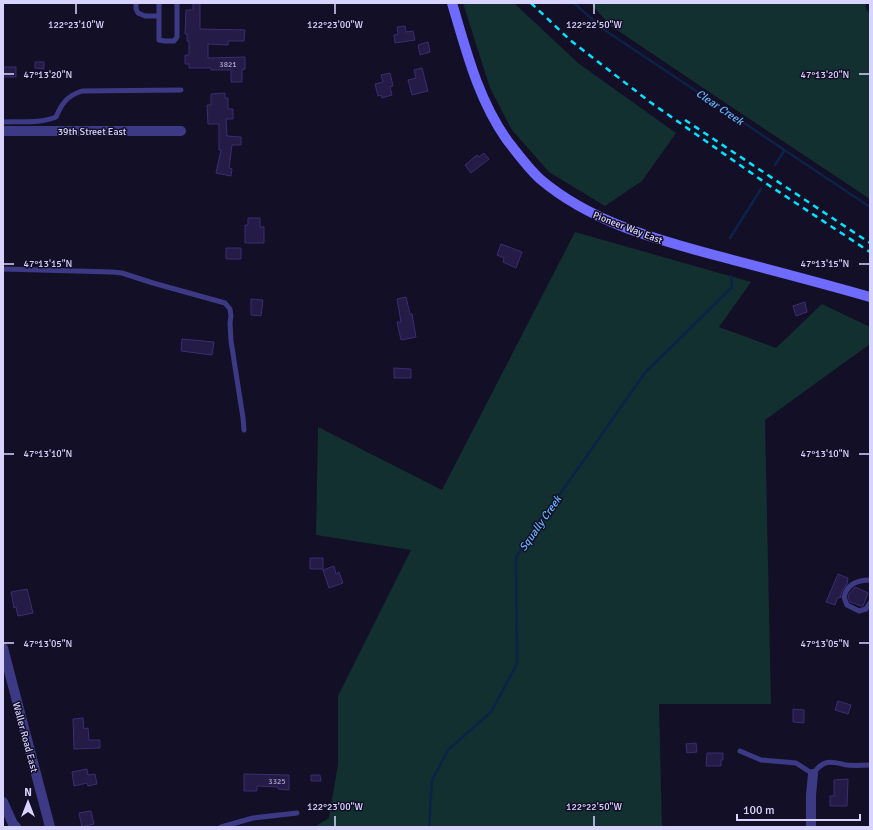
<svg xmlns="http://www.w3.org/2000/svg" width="873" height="830" font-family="Signika,sans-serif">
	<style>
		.green { fill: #12302f }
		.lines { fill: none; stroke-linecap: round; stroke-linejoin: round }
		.stream { stroke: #0c2248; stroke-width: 2.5 }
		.building { fill: #241b47; stroke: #3b2d73 }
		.service { stroke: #3d3a85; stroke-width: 5 }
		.minor { stroke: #3d3a85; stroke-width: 10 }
		.tertiary { stroke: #3d3a85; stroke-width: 10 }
		.secondary { stroke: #6f6bff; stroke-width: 10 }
		.rail { stroke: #00e5ff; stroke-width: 2.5; stroke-dasharray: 6 5; stroke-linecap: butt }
		.ticks { fill: none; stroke: #d9d4ff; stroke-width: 1.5 }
		.labels { text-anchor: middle; stroke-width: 3; stroke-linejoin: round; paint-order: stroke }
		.number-label { font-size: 8px; fill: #aca6d1 }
		.street-label { font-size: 10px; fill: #d9d4ff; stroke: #130f26 }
		.water-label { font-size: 11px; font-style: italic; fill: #62b6ff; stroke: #130f26 }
		.ticks-label { font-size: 10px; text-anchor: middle; fill: #d9d4ff; stroke: #130f26; stroke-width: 3; stroke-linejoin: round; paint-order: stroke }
	</style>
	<rect width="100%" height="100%" fill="#130f26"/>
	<path class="green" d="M463 3H514L578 63 676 133 642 181 605 206 549 172 512 130 490 88Z
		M590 3H866V9L870 14V199L739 112 611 26Z
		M575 232 751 282 719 327 776 348 822 304 870 327V344L765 420 771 704H659L662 827H314L329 818 338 764V696L411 550 316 535 318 427 442 490Z"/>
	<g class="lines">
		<path class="stream" d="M574 3 603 29 870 207
			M775 165 784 151
			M730 238 761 189
			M429 827 432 780 448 750 491 712 517 664 516 557 644 374 732 287 731 276"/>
	</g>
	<path class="building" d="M193 3H200V29L245 30 244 41H228V45L208 44V58L245 57V69L242 70V82H231V70H211V68H189V64H185V55H189V41H187V34H185L186 10H193Z
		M405 26 406 32 413 31 415 40 395 43 394 35 398 34 397 27Z
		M428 42 430 52 420 55 418 45Z
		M35 62H44V69L35 68Z
		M3 67H16V77H3Z
		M422 68 428 91 412 95 408 80 416 78 414 70Z
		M390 73 393 86 390 87 392 95 382 98 381 95 378 96 375 84 383 82 381 75Z
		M225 93V98H228V109H233V119H226L227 136 241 137V145H232L229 168 232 169 231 176 216 173 221 150H219V124H208L207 105H211V94Z
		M484 153 489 159 471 173 465 165 477 155 479 157Z
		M248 218H260V227H264V243H245V225H248Z
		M501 244 522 252 516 268 503 262 504 258 497 255Z
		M226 248H241V259H226Z
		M406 297 410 314H412L416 337 401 340 397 322H401L397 299Z
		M251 299 263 300 261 316 251 315Z
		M805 302 807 312 796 316 793 306Z
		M182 339 214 342 212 355 181 351Z
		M394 368 411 369V378H394Z
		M310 558H323V569H310Z
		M334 566 336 574 339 572 343 583 329 588 323 570Z
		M838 574 848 578 847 584 842 591 840 598 838 597 835 605 826 602Z
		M855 587 868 593 863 606H861L850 602 848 597 849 594Z
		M27 589 33 613 18 616 16 607 14 608 11 592Z
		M838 701 851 705 848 714 835 710Z
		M793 709 804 710V723L793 722Z
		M83 718 84 729 88 728 89 740H100V748L74 749 73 719Z
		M696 743 697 752 687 753 686 744Z
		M707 753H723V760H721V766H706Z
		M87 769 88 775 95 774 97 784 88 786 87 783 74 786 72 772Z
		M244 774 289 775V790L278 789V787L257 786V791H244Z
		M311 775H320L321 781H311Z
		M848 779 847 806H830V796H834V780Z
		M91 811 94 824 82 827 79 813Z"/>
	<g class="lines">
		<path class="service" d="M136 3V9L138 13 145 16H158
			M159 3V40L165 41H174L177 37V3
			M3 122C20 121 40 124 56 117 62 103 67 96 82 91L181 90
			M3 269 112 272 122 273 153 283 225 303 230 309 231 316 230 323 231 341 243 418 244 430
			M870 580C857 580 847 584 844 597L847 605 859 611 866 609 870 603
			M740 751 761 760 796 763 813 774C824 758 831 762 847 765 854 766 862 765 870 765
			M221 827 253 818 297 813"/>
		<path class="minor" d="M3 131H181
			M3 802 13 824 16 827
			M811 827V795L813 774"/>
		<path class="tertiary" d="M3 648 50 827"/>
		<path class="secondary" d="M452 3C466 50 478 99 507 140 517 153 528 168 540 179 594 225 666 242 733 260 779 272 825 284 870 297"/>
		<path class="rail" d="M531 3 570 40 650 102 767 184 870 252
			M685 120 870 243"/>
	</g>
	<path class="ticks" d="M76 4V14M335 4V14M594 4V14M4 74H14M859 74H869M4 264H14M859 264H869M4 454H14M859 454H869M4 643H14M859 643H869M335 816V826M594 816V826"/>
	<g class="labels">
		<g class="number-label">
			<text x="228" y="67">3821</text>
			<text x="277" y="784">3325</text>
		</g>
		<g class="street-label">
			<text x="92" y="135">39th Street East</text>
			<text transform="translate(628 227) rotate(21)" y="4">Pioneer Way East</text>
			<text transform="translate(26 737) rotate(75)" y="4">Waller Road East</text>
		</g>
		<g class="water-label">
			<text transform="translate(720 107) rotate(34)" y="4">Clear Creek</text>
			<text transform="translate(540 523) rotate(-55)" y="4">Squally Creek</text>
		</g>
	</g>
	<g class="ticks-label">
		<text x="76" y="28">122°23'10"W</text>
		<text x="335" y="28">122°23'00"W</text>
		<text x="594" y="28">122°22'50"W</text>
		<text x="48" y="78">47°13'20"N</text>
		<text x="825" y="78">47°13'20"N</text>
		<text x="48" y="267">47°13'15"N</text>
		<text x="825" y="267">47°13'15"N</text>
		<text x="48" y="457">47°13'10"N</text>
		<text x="825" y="457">47°13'10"N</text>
		<text x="48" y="647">47°13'05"N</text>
		<text x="825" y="647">47°13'05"N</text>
		<text x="335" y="810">122°23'00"W</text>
		<text x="594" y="810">122°22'50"W</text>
	</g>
	<rect width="873" height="830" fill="none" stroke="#d9d4ff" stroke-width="8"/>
	<g transform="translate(28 802)" stroke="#130f26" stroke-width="3" paint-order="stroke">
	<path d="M0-3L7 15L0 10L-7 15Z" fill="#d9d4ff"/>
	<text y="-6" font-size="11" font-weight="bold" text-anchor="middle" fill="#d9d4ff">N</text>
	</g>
	<path d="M737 814v6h123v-6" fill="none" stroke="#d9d4ff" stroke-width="2"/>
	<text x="743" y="814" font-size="12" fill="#d9d4ff" stroke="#130f26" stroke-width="3" paint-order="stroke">100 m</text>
</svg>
